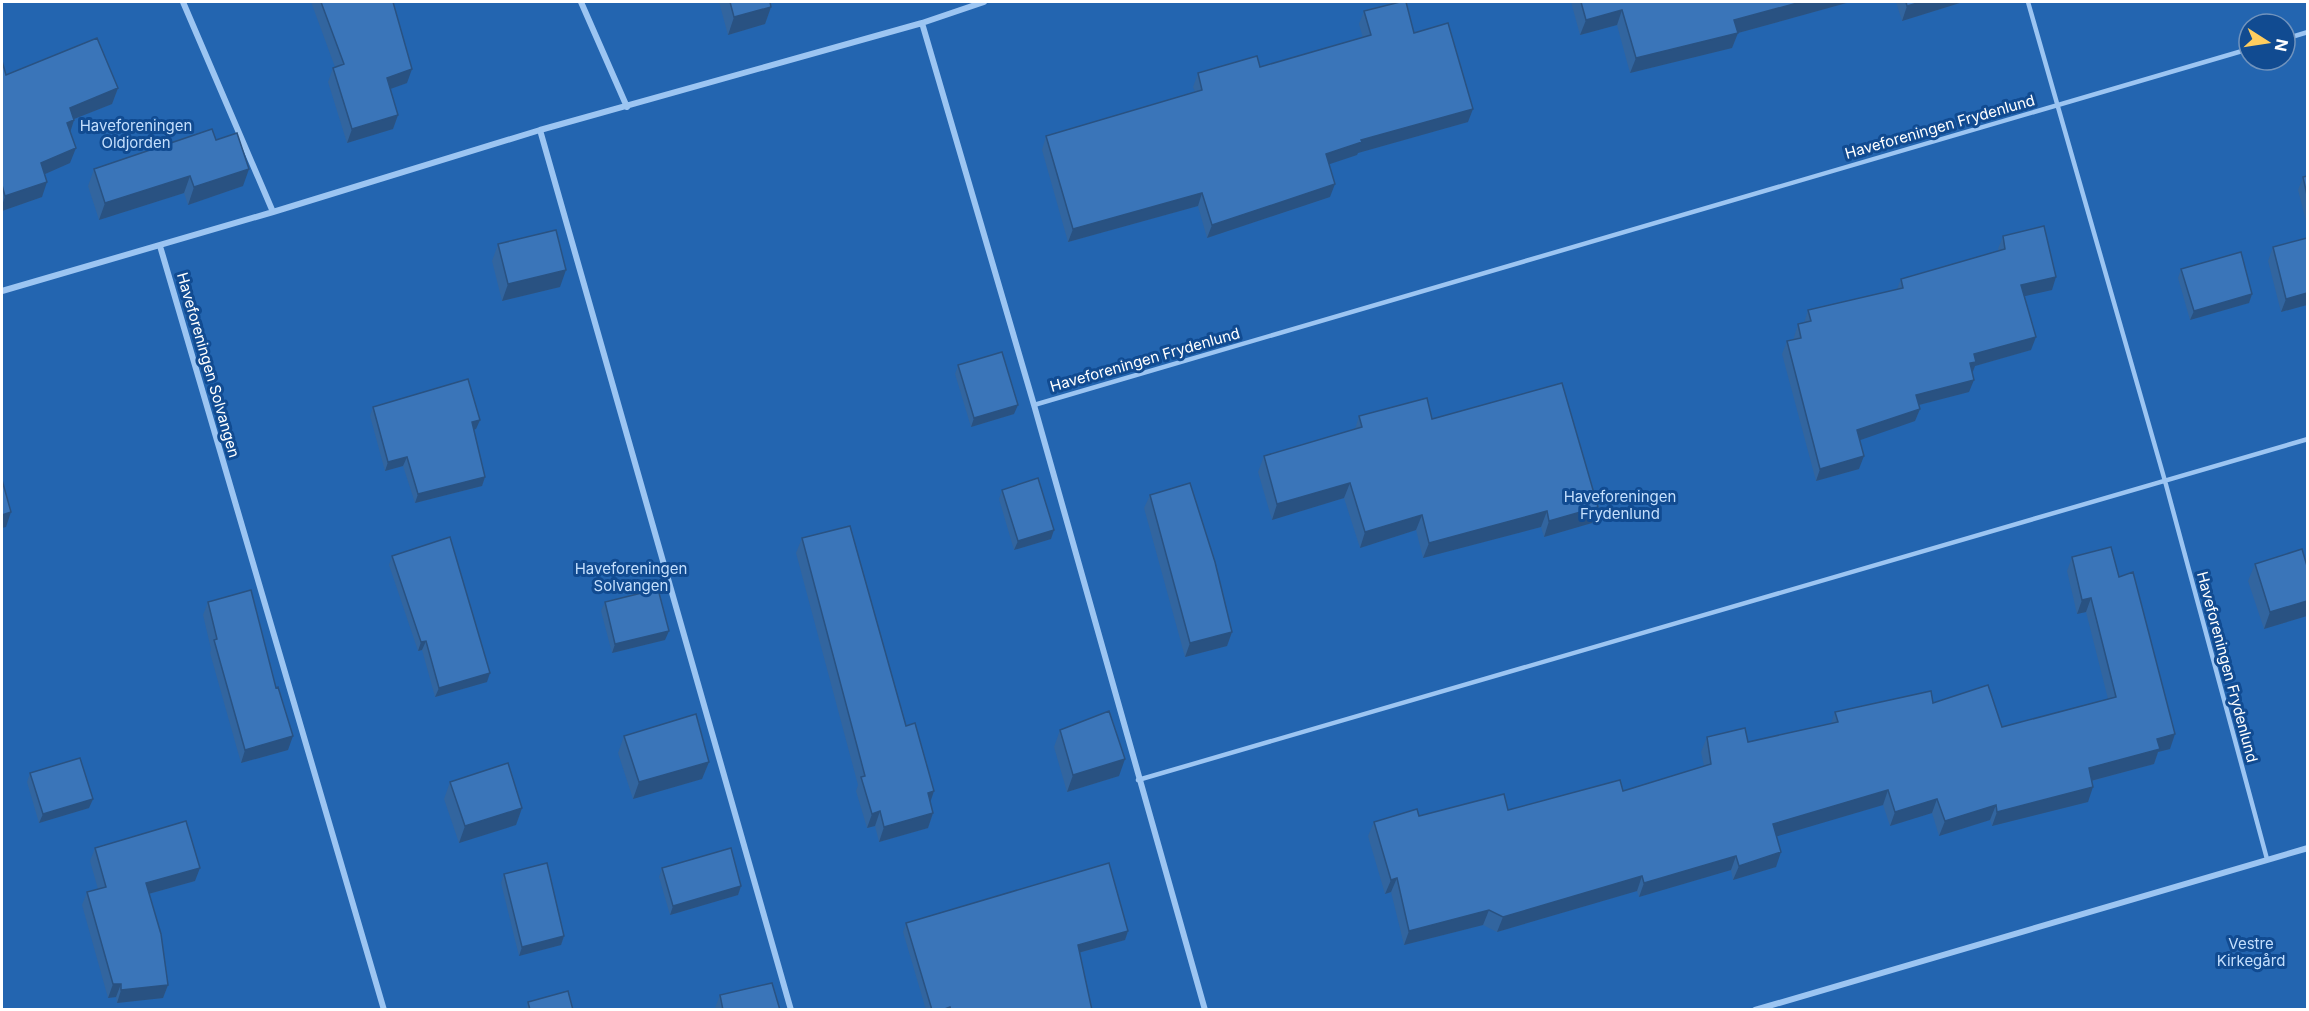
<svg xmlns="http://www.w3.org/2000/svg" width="2309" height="1011" font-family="Inter,sans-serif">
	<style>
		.green { fill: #2365b0; fill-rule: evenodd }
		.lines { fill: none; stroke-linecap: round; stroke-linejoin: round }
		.lane { stroke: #9cc5f2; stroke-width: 4.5 }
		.street { stroke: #9cc5f2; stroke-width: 6 }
		.wall { fill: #32659f }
		.shaded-wall { fill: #295282 }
		.building { fill: #3a75b9; stroke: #295282; stroke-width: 1.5 }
		.labels { text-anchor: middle; stroke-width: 6; stroke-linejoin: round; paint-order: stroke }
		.park-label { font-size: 15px; fill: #c4dffd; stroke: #114b91 }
		.street-label { font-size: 15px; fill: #fff; stroke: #114b91 }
	</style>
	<rect width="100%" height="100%" fill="#114b91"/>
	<path class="green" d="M2 2H2307V1009H2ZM2249 24H2285V60H2249Z"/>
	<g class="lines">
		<path class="lane" d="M2028 2 2165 481 2267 859
			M2285 39 2308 32
			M1034 405 2249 49
			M1138 780 2308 439"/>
		<path class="street" d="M183 2 273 212
			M581 2 627 107
			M922 23 1034 405 1205 1010
			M540 130 791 1010
			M160 246 384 1010
			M2 291 273 212 540 130 922 23 984 2
			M1755 1010 2308 848"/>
	</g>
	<path class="wall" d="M311 2H393L407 83 390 89 398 115 393 129 347 143 328 82 333 68 335 67Z
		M719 2H770L771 7 765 24 728 35Z
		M1571 2H1850L1738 33 1732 48 1630 73 1617 25 1580 35Z
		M1896 2H1963L1902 21Z
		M1364 11 1414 33 1468 122 1358 153 1357 155 1329 164 1330 197 1207 238 1198 206 1068 242 1042 150 1046 136 1195 92 1193 87 1198 73 1260 67 1363 38 1359 24Z
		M2 61 6 75 118 88 112 104 74 119 70 132V163L45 174 42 197 2 211Z
		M216 140 243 186 188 205 184 193 99 220 88 186 94 169Z
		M2307 176V225L2298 190 2303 177Z
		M2003 236 2052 290 2024 296 2031 350 1975 366 1972 373 1969 392 1919 405 1920 409 1915 421 1859 440V469L1816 481 1782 354 1787 341 1794 339V337L1798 324 1804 323 1808 310 1897 289 1901 279 1999 251 1998 249Z
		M498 244 560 287 502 301 492 261Z
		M2273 247 2307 305 2281 312 2268 261Z
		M2181 269 2252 294 2249 303 2190 320 2178 278Z
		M958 365 1014 414 971 427 955 374Z
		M373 407 480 420 476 429 474 430 485 477 482 486 415 503 403 466 385 471 370 416Z
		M1359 416 1432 419 1592 523 1544 537 1541 527 1423 558 1416 530 1360 548 1344 498 1272 520 1258 472 1264 456 1355 429Z
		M1002 490 1051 539 1014 550 999 499Z
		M1150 495 1232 632 1227 646 1185 657 1144 508Z
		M802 538 906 726 933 813 928 828 879 842 875 826 867 828 856 791 858 785 796 553Z
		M392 556 487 682 435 697 422 650 418 651 389 565Z
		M2072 557 2119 577 2170 749 2158 752 2154 764 2092 781 2088 802 1992 826 1990 820 1939 836 1932 813 1890 826 1883 805 1777 836 1776 867 1733 880 1731 870 1639 897 1637 891 1497 932 1483 925 1404 945 1391 892 1385 894 1368 836 1374 822 1419 816 1508 810 1623 791 1704 766 1701 752 1707 737 1748 742 1831 723 1835 712 1933 703 2002 727 2108 699 2086 612 2077 614 2067 571Z
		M2255 564 2307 566V616L2264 629 2248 581Z
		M208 602 288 750 241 763 210 653 211 649 203 615Z
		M605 602 665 640 612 653 601 611Z
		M1060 730 1119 776 1067 792 1054 747Z
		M624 736 709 762 702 779 633 799 618 753Z
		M30 773 93 799 89 808 39 823 27 782Z
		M450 782 522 808 516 825 459 843 444 799Z
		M95 848 195 881 149 894 168 985 163 998 117 1003 116 997 108 998 82 905 87 892 98 889 90 861Z
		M662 868 741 886 738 895 670 915 659 877Z
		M504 874 564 936 561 945 519 956 501 883Z
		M906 923 1128 931 1125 940 1079 953 1092 1010H926L903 932Z
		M720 995 780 1010H716L715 1008Z
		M528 1002 573 1010H526Z"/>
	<path class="shaded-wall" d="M1801 2H1850L1738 33 1732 48 1630 73 1636 58 1734 20Z
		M1921 2H1963L1902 21 1907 6Z
		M771 7 765 24 728 35 734 17Z
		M1622 10 1617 25 1580 35 1586 20Z
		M412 69 407 83 382 92 387 78Z
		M118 88 112 104 64 123 70 108Z
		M1473 109 1468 122 1358 153 1357 155 1321 167 1326 154 1361 140Z
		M398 115 393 129 347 143 352 129Z
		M74 120 69 136 67 123Z
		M76 148 70 163 36 178 41 163Z
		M249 169 243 186 188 205 194 187Z
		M190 176 184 193 99 220 105 203Z
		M47 182 42 197 2 211V206L5 196Z
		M1335 184 1330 197 1207 238 1212 225Z
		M1202 193 1198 206 1068 242 1073 229Z
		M566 270 560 287 502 301 508 284Z
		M2056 277 2052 290 2017 298 2021 285Z
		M2307 293V305L2281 312 2286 299Z
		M2252 294 2249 303 2190 320 2194 311Z
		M2036 337 2031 350 1975 366 1972 374 1970 363 1974 354Z
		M1974 380 1969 392 1911 407 1916 395Z
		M1018 405 1014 414 971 427 974 418Z
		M1920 409 1915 421 1852 443 1857 430Z
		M480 420 476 429 468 431 472 422Z
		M1864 456 1859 469 1816 481 1820 469Z
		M407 457 403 466 385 471 388 462Z
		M485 477 482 486 415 503 418 494Z
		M1350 483 1344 498 1272 520 1277 504Z
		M1598 507 1592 523 1544 537 1549 521Z
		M1547 511 1541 527 1423 558 1429 543Z
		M11 512 6 527 2 528V515Z
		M1422 515 1416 530 1360 548 1365 532Z
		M1054 530 1051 539 1014 550 1018 541Z
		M2091 598 2086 612 2077 614 2082 600Z
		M2307 601V616L2264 629 2270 612Z
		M669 631 665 640 612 653 615 644Z
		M1232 632 1227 646 1185 657 1190 643Z
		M426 641 422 650 418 651 421 642Z
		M490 673 487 682 435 697 439 688Z
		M2175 734 2170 749 2158 752 2154 764 2083 783 2089 768 2157 739Z
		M293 736 288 750 241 763 245 750Z
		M1125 759 1119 776 1067 792 1073 775Z
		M709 762 702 779 633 799 639 782Z
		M2093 787 2088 802 1992 826 1997 812Z
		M1888 790 1883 805 1768 839 1773 824Z
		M934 791 929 806 928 793Z
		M93 799 89 808 39 823 43 814Z
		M1937 799 1932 813 1890 826 1895 812Z
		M1996 805 1990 820 1939 836 1945 821Z
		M522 808 516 825 459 843 465 826Z
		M880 811 875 826 867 828 872 814Z
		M933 813 928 828 879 842 884 827Z
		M1781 852 1776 867 1733 880 1739 866Z
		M1736 856 1731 870 1639 897 1644 883Z
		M200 868 195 881 141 896 146 883Z
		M1642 876 1637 891 1497 932 1503 917Z
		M1397 878 1391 892 1385 894 1391 880Z
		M741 886 738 895 670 915 673 906Z
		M1489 910 1483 925 1404 945 1409 931Z
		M1128 931 1125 940 1074 954 1078 945Z
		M564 936 561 945 519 956 522 947Z
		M113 984H121L116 997 108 998Z
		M168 985 163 998 117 1003 121 990Z"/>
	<path class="building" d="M321 2H393L412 69 387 78 398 115 352 129 333 68 344 64Z
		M730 2H770L771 7 734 17Z
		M1400 2H1406L1414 33 1448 23 1473 109 1361 140 1362 142 1326 154 1335 184 1212 225 1202 193 1073 229 1046 136 1202 90 1198 73 1257 56 1260 67 1371 35 1364 11Z
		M1581 2H1801L1734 20 1738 33 1636 58 1622 10 1586 20Z
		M1906 2H1921L1907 6Z
		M97 38 118 88 70 108 74 120 67 123 76 148 41 163 47 182 5 196 2 185V61L6 75Z
		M212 129 216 140 237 133 249 169 194 187 190 176 105 203 94 169Z
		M2307 176V195L2303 177Z
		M2044 226 2056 277 2021 285 2036 337 1974 354 1976 362 1970 363 1974 380 1916 395 1920 409 1857 430 1864 456 1820 469 1787 341 1801 338 1798 324 1811 321 1808 310 1903 288 1901 279 2005 249 2003 236Z
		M556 230 566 270 508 284 498 244Z
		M2307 238V293L2286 299 2273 247Z
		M2241 252 2252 294 2194 311 2181 269Z
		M1002 352 1018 405 974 418 958 365Z
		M468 379 480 420 472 422 485 477 418 494 407 457 388 462 373 407Z
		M1562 383 1598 507 1549 521 1547 511 1429 543 1422 515 1365 532 1350 483 1277 504 1264 456 1362 427 1359 416 1427 398 1432 419Z
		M1038 478 1054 530 1018 541 1002 490Z
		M2 480 11 512 2 515Z
		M1190 483 1215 562 1232 632 1190 643 1150 495Z
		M850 526 906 726 915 723 934 791 928 793 933 813 884 827 880 811 872 814 861 777 865 776 802 538Z
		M450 537 490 673 439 688 426 641 421 642 392 556Z
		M2111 547 2119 577 2133 572 2175 734 2157 739 2160 749 2089 768 2093 787 1997 812 1996 805 1945 821 1937 799 1895 812 1888 790 1773 824 1781 852 1739 866 1736 856 1644 883 1642 876 1503 917 1489 910 1409 931 1397 878 1391 880 1374 822 1417 809 1419 816 1504 794 1508 810 1620 780 1623 791 1711 764 1707 737 1745 728 1748 742 1838 722 1835 712 1931 691 1933 703 1988 685 2002 727 2116 697 2091 598 2082 600 2072 557Z
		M2302 549 2307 566V601L2270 612 2255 564Z
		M658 589 669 631 615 644 605 602Z
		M251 590 276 688 278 687 293 736 245 750 214 640 217 639 208 602Z
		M1109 711 1125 759 1073 775 1060 730Z
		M696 714 709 762 639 782 624 736Z
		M80 758 93 799 43 814 30 773Z
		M508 763 522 808 465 826 450 782Z
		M186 821 200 868 146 883 161 934 168 985 121 990V984H113L87 892 106 887 95 848Z
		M731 848 741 886 673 906 662 868Z
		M547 863 564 936 522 947 504 874Z
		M1109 863 1128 931 1078 945 1092 1010H951L950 1007 942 1010H932L906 923Z
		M772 983 780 1010H723L720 995Z
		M568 991 573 1010H530L528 1002Z"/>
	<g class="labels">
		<g class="park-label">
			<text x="136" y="131">Haveforeningen<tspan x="136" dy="17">Oldjorden</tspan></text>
			<text x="1620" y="502">Haveforeningen<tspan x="1620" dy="17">Frydenlund</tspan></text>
			<text x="631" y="574">Haveforeningen<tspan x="631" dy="17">Solvangen</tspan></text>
			<text x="2251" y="949">Vestre<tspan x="2251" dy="17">Kirkegård</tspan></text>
		</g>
		<g class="street-label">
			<text transform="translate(1940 127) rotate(-16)" y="5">Haveforeningen Frydenlund</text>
			<text transform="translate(1145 360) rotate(-16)" y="5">Haveforeningen Frydenlund</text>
			<text transform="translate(208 365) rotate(74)" y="5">Haveforeningen Solvangen</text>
			<text transform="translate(2227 667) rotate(75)" y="5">Haveforeningen Frydenlund</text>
		</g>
	</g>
	<rect width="2309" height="1011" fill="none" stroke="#ffffff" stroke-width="6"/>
	<g transform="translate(2267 42) rotate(102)"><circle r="28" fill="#114b91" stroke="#7093bd" stroke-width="1.5"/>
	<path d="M0-4.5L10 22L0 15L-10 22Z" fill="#ffcd5e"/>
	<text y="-9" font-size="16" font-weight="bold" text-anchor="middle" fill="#ffffff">N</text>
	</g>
</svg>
